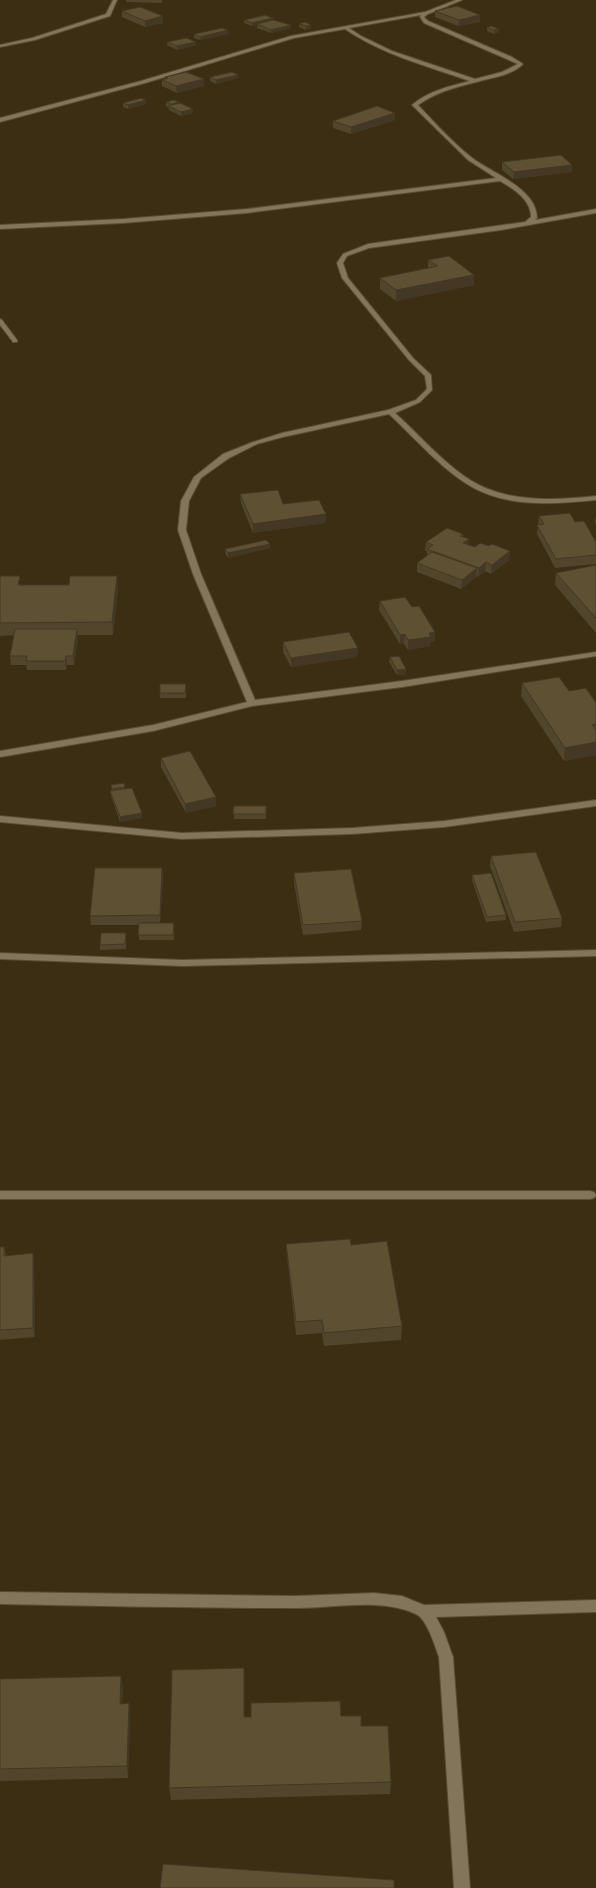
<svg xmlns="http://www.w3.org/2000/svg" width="596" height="1888" font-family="Literata,serif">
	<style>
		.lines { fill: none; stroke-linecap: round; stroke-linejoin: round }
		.street-casing { stroke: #584c32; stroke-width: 2 }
		.street { fill: #83755a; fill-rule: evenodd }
		.wall { fill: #51452c }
		.shaded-wall { fill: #423824 }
		.building { fill: #5e5033; stroke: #423824 }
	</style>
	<rect width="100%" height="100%" fill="#3b2e12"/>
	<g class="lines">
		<defs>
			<path id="street" d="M113 0H117L110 16 35 40 0 47V45L32 38 106 14Z
				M456 0H462L428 14 424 17 428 21 512 57 523 64C513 74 497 77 484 80 461 86 437 91 418 105 435 123 452 142 471 157 491 173 537 188 537 218L535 220 596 209V213L501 230 369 248 347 256 343 263 348 278 413 358 431 375 432 390 420 402 395 413C421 436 448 469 479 485 515 503 558 500 596 496V500C556 504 509 508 472 487 441 469 416 439 389 414L283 437 257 444 229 458 201 478 189 501 186 530 201 574 255 700 402 681 596 652V656L402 687 252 706 153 731 0 757V751L153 725 247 702 193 574 178 530 181 501 194 477 223 454 253 442 282 433 388 410 416 400 427 389 425 376 409 360 342 278 337 263 343 254 368 244 525 222 531 217C531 200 514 189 500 181L247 213 123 223 0 229V225L123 219 247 209 496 178 468 160 412 105C428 91 450 86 470 81 427 66 383 55 345 29L294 38 145 83 0 122V118L141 81 291 36 425 12ZM421 15 420 17 424 23 518 64 502 72 475 79 392 51 361 36 349 28Z
				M0 319 2 320 17 340V342H13L0 325Z
				M596 800V806L444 827 352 834 182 839 0 822V816L182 833 352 828 444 821Z
				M596 950V956L182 966 0 959V953L182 960Z
				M0 1191H590L594 1192 596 1195 594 1198 590 1199H0Z
				M0 1592 295 1596 374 1593 402 1596 424 1605 596 1600V1612L436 1617 444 1632 453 1657 470 1888H454L439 1657C435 1646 427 1619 416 1614 379 1597 332 1609 292 1608 195 1608 97 1606 0 1604Z"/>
		</defs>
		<use href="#street" class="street-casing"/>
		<use href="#street" class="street"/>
	</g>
	<path class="wall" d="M126 0H162V3L126 2Z
		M447 7 480 15V22L458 26 435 17V11L447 8Z
		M122 11 163 23 145 27 122 17Z
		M273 18V20L291 25V28L271 33 257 28V25L252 26 244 23V20Z
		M299 24 311 28 306 30 299 27Z
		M491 26 499 32 494 34 487 31V27Z
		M194 34H228L200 40 194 38Z
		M167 42 196 45 177 50 167 45Z
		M238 75V78L216 84 210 81V77Z
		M165 77 204 79V86L177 93 162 86V80L165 79Z
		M146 100V104L128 109 123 107V103Z
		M166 102 179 104 193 109V113L181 116 169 110 168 107 166 106Z
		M395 120 351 134 333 128V121Z
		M502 162 572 165V172L513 179 502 170Z
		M428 260 474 285 396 301 380 289V278L428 268Z
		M240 494 326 514 325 523 253 533 241 503Z
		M596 514V525L595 523Z
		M539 516 575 522 596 542V564L555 568 537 534Z
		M463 534V537L468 545 475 547 489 546 510 551 509 560 491 574 485 571 478 577 476 576V577L461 589 417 572V563L427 556V551H425L426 542Z
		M270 548 228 558 225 553V549Z
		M596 565V633L555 585 556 573Z
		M0 576 21 585 118 588 113 635H78V638L74 665H67L66 670H27L26 665H11L10 656 14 635 0 636Z
		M380 601 412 607 435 632V641L431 642 430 646 408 650 404 644H400L379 610Z
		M283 642 358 648 357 657 291 667 283 652Z
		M390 657 406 669V674L397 675 389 662Z
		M522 683 569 691 596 703V755L564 761 521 696Z
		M186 688V698H160V693Z
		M161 758 216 797V806L186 813 161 767Z
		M124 783 125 789 142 818 120 822 111 796 110 791H112L111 785Z
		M234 806H266V819H234Z
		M491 856 562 918 561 927 514 932 490 866Z
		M162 868 163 877 160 923 174 928V940H139V925H91L90 916Z
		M294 873 362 921 361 930 303 935 294 883Z
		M472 875 506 915V920L486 922 472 880Z
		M126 933V949L100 950V945Z
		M286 1244 351 1245 402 1326 401 1340 324 1346 322 1333 296 1335 287 1257Z
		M0 1247H4L6 1255 34 1263 35 1337 0 1340Z
		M244 1668V1717L341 1716 391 1782 390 1794 171 1800 169 1788Z
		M0 1679 123 1688 122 1704 130 1716 128 1778 0 1781Z"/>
	<path class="shaded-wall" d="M480 15V22L458 26 459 20Z
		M163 16V23L145 27V21Z
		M273 18V21L257 24V25L252 26V23Z
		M291 25V28L271 33V30Z
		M311 25V28L306 30V26Z
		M499 29V32L494 34V30Z
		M228 30V34L200 40V37Z
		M196 42V45L177 50V46Z
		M238 75V78L216 84V80Z
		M204 79V86L177 93 176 86Z
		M146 100V104L128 109V105Z
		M193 109V113L181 116V112Z
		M395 113V120L351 134V127Z
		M572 165V172L513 179 514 172Z
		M474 275V285L396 301V290Z
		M326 514 325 523 253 533V524Z
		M469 539 468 548 463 543Z
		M270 544V548L228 558V553Z
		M510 551 509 560 491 574 492 565Z
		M486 562 485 571 478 577 479 568Z
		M477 568 476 577 461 589 462 580Z
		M117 576 118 588 113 635 112 622Z
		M77 629 78 638 74 665 73 656Z
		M435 632V641L431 642 430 646 408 650V640L429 633Z
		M405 634 404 644H400V635Z
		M358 648 357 657 291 667V658Z
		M66 656 67 665 66 670 65 661Z
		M406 669V674L397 675V670Z
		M596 742V755L564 761 565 748Z
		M216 797V806L186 813 185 804Z
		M142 813V818L120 822V817Z
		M162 868 163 877 160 925V915Z
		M33 1253 34 1263 35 1337 33 1328Z
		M121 1676 123 1688 121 1716 120 1704Z
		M129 1703 130 1716 128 1778 127 1766Z"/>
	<path class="building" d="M457 6 480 15 459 20 435 11Z
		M140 7 163 16 145 21 122 11Z
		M265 15 273 18 252 23 244 20Z
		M273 20 291 25 271 30 257 24Z
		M305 22 311 25 306 26 299 24Z
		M491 26 499 29 494 30 487 27Z
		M222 28 228 30 200 37 194 34Z
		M186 38 196 42 177 46 167 42Z
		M186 72 204 79 176 86 162 80 168 78 165 77Z
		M232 72 238 75 216 80 210 77Z
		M141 98 146 100 128 105 123 103Z
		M174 100 179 102 171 104 166 102Z
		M180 103 193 109 181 112 168 106Z
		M377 106 395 113 351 127 333 121Z
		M561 155 572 165 514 172 502 162Z
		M449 256 474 275 396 290 380 278 438 266 428 260Z
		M278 490 283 504 319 500 326 514 253 524 240 494Z
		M570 513 575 522 584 521 596 542V555L556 559 537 525 544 524 539 516Z
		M447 528 463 534 460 536 469 539 463 543 475 547 480 543 489 546 492 544 510 551 492 565 486 562 479 568 427 549 433 545 426 542Z
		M266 540 270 544 228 553 225 549Z
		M432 552 477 568 462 580 417 563Z
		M596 565V618L556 573Z
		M0 576H20L18 585H69L70 576H117L112 622 0 623Z
		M405 597 412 607 419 606 435 632 429 633 431 637 408 640 405 634 400 635 380 601Z
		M15 629H77L73 656H66L65 661H26L27 656H10Z
		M349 632 358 648 291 658 283 642Z
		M399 656 406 669 397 670 390 657Z
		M559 677 569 691 586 688 596 703V724L592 725 596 730V742L565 748 522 683Z
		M160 684H186L185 693H160Z
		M190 751 216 797 185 804 161 758Z
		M124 783 125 787 112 789 111 785Z
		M132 788 142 813 120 817 110 791Z
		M234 806H266V814H233Z
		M536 852 562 918 515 922 491 856Z
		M95 868H162L160 915 90 916Z
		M351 869 362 921 303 925 294 873Z
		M491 873 506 915 487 917 472 875Z
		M139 923H174L173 935H138Z
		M101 933H126L125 944 100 945Z
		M350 1239 351 1245 387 1241 402 1326 324 1333 322 1320 296 1322 286 1244Z
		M0 1247H4V1256L33 1253V1328L0 1330Z
		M244 1668V1717H251V1703L340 1701 341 1716H361V1726H388L391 1782 169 1788 172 1670Z
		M121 1676 120 1704 129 1703 127 1766 0 1769V1679Z
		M163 1864 394 1880V1888H160Z"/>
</svg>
